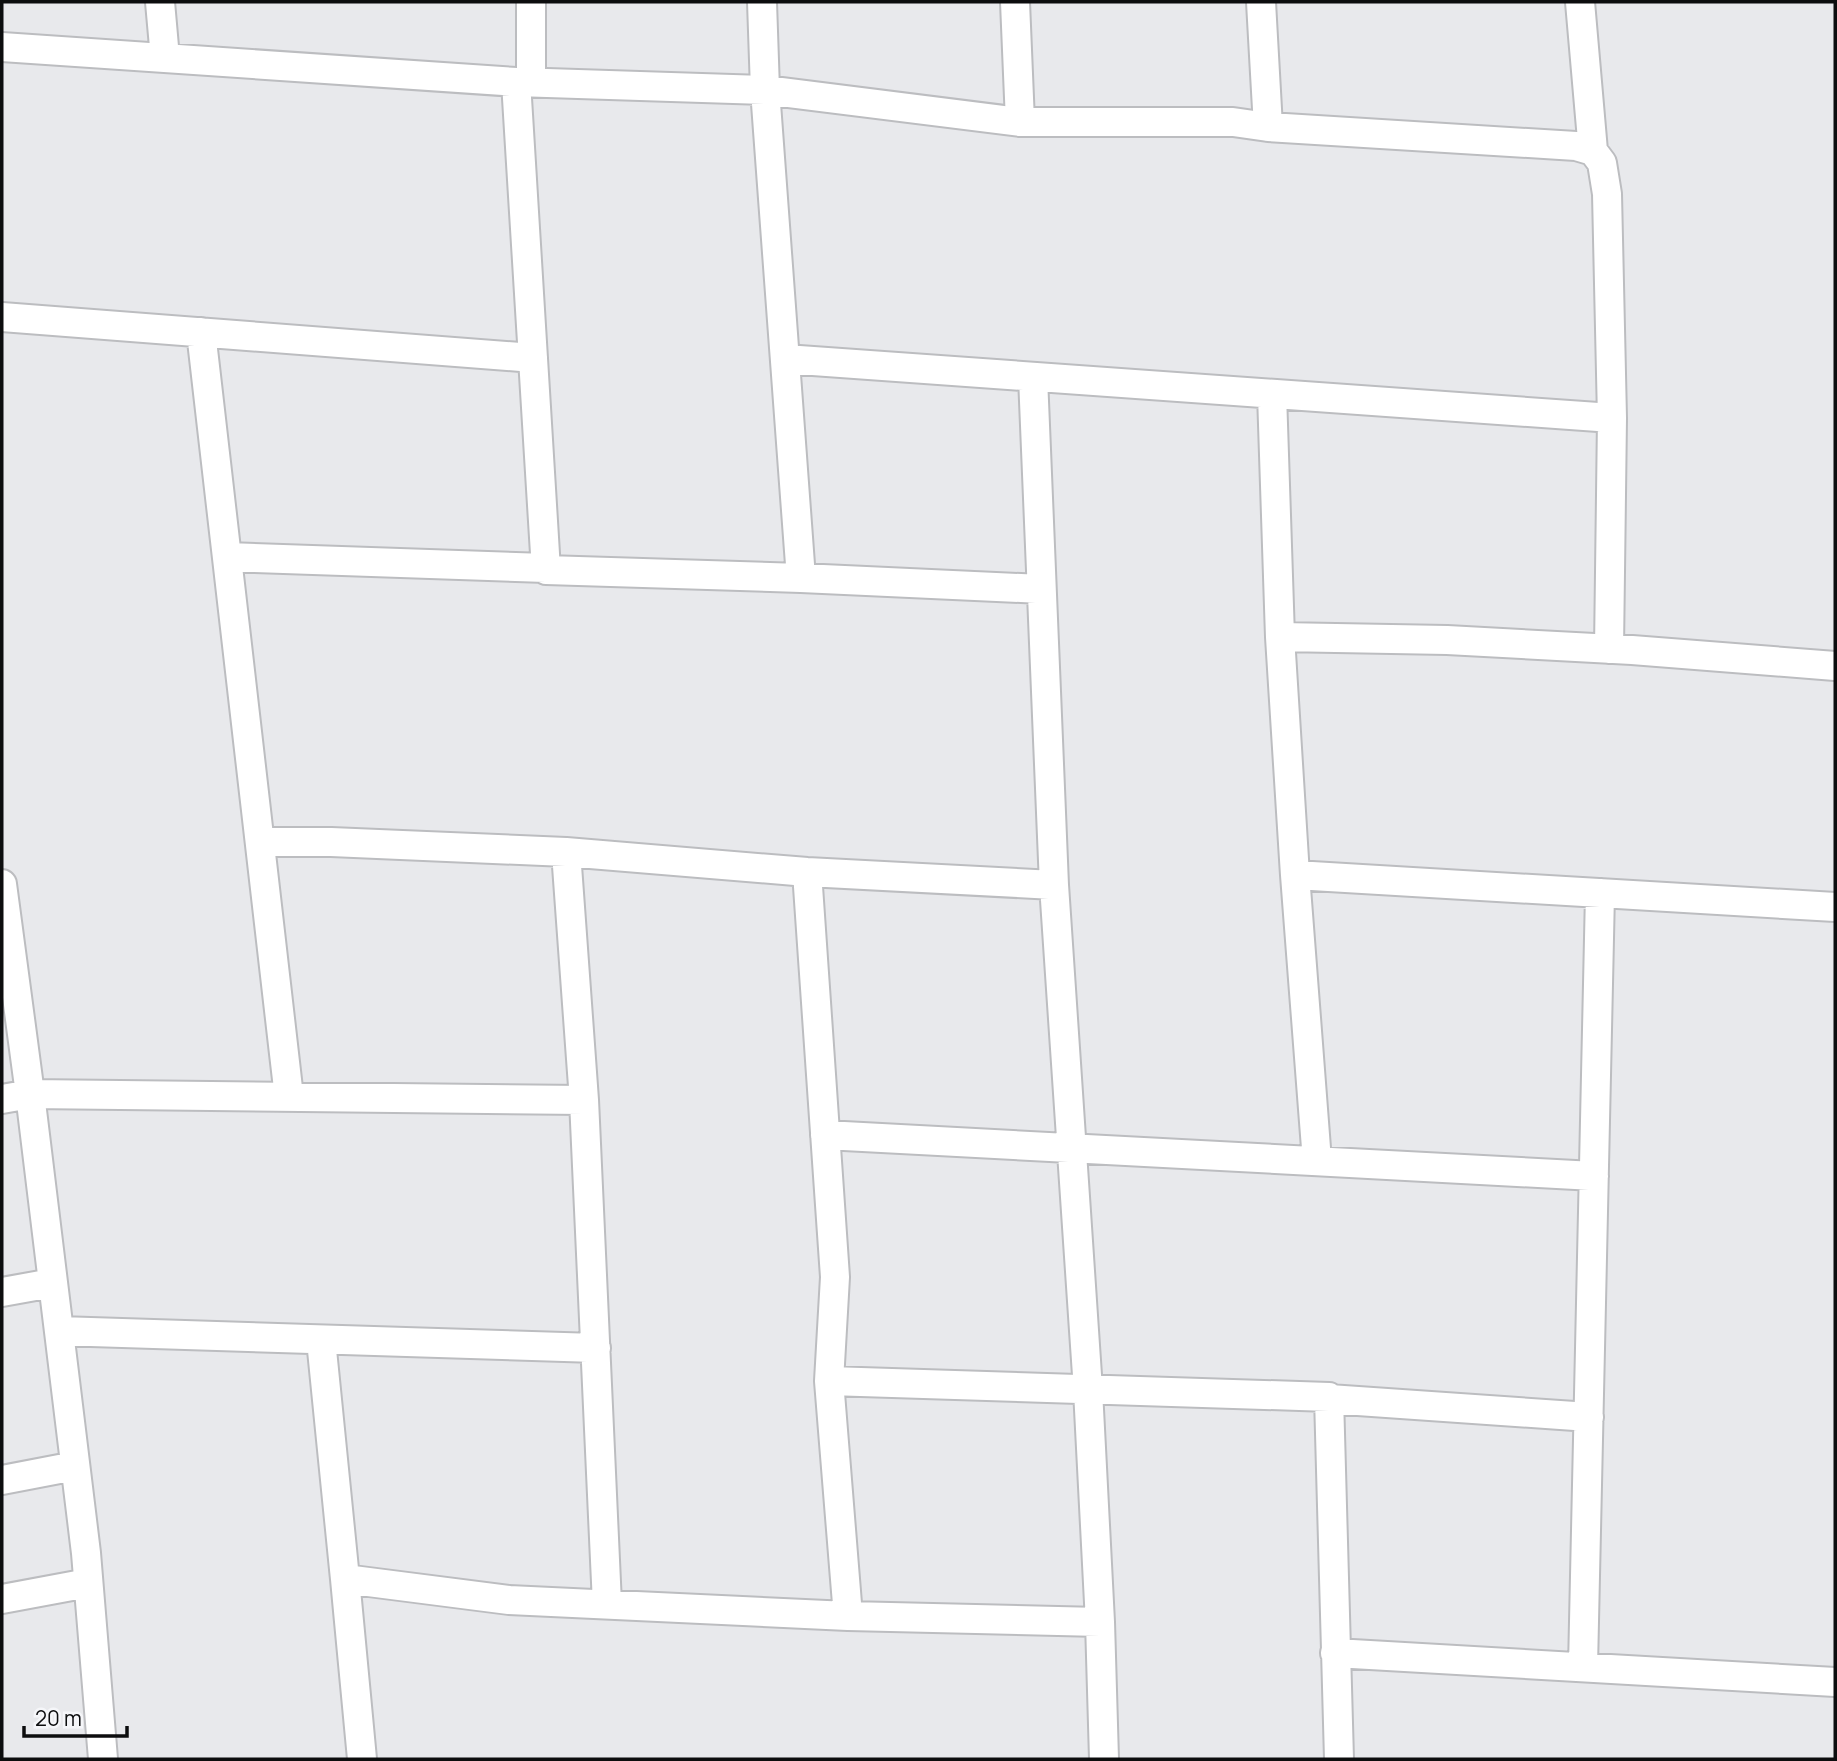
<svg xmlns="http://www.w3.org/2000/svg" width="1837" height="1761" font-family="Manrope,sans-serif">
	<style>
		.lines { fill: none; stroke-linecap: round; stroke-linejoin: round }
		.minor-casing { stroke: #bcbdc0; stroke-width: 32 }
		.minor { stroke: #fff; stroke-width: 28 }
	</style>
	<rect width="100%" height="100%" fill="#e8e9ec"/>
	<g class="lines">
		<defs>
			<path id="minor" d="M160 2 165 58
				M531 2V82
				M1015 2 1020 122
				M1261 2 1268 127
				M1580 2 1593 151
				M2 47 516 82 765 90 1020 122H1233L1268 127 1576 146 1593 151 1602 163 1607 194 1612 418 1609 649
				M516 82 546 570 801 578 765 90 762 2
				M2 317 533 358
				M201 332 289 1097
				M785 359 1612 418
				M1033 377 1054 885
				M1272 394 1280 637
				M227 557 546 568
				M801 578 1041 589
				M260 842H331L566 852 807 872 1054 885 1088 1390 1100 1622
				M807 872 835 1277 829 1381
				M1295 875 1280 637 1447 640 1632 650 1835 666
				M2 884 30 1094 86 1553 103 1759
				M2 1099 30 1094 584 1100 566 852
				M584 1100 607 1604
				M825 1135 1594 1176
				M1317 1161 1295 875 1835 907
				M2 1292 52 1283
				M59 1331 596 1348
				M321 1340 345 1579
				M1329 1399 1589 1417
				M2 1480 75 1466
				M2 1599 88 1583
				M848 1616 829 1381 1329 1397 1339 1759
				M1335 1653 1835 1682
				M1583 1667 1600 893
				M362 1759 345 1579 509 1600 848 1616 1100 1622 1104 1759"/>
		</defs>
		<use href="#minor" class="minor-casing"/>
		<use href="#minor" class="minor"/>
	</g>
	<rect width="1837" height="1761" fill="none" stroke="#0c0d0e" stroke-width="7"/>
	<path d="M24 1726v10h103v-10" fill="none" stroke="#0c0d0e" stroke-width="3.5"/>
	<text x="35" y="1726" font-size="21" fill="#0c0d0e" stroke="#f5f6f9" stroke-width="5" paint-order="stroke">20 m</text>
</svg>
